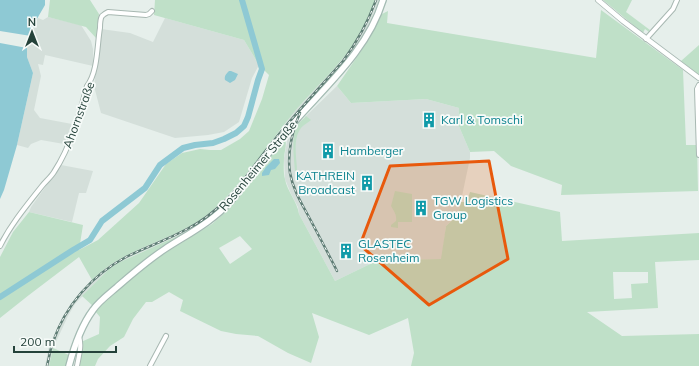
<svg xmlns="http://www.w3.org/2000/svg" width="699" height="366" font-family="Mulish,sans-serif">
	<style>
		.built { fill: #d4dfda }
		.green { fill: #bfe0c8; fill-rule: evenodd }
		.water { fill: #8ec9d4 }
		.lines { fill: none; stroke-linecap: round; stroke-linejoin: round }
		.river { stroke: #8ec9d4; stroke-width: 6 }
		.minor-casing { stroke: #a8b8b2; stroke-width: 6 }
		.tertiary-casing { stroke: #a8b8b2; stroke-width: 6 }
		.secondary-casing { stroke: #a4bbb3; stroke-width: 8 }
		.minor { stroke: #fff; stroke-width: 4 }
		.tertiary { stroke: #fff; stroke-width: 4.5 }
		.secondary { stroke: #fff; stroke-width: 5.5 }
		.rail-casing { stroke: #5f7d75; stroke-width: 2.5 }
		.rail { stroke: #f7fbf9; stroke-width: 1; stroke-dasharray: 3; stroke-linecap: butt }
		.marked { fill: #e8590c; fill-opacity: 0.2; stroke: #e8590c; stroke-width: 3; stroke-linejoin: round }
		.labels { text-anchor: middle; stroke-width: 3.5; stroke-linejoin: round; paint-order: stroke }
		.street-label { font-size: 12px; fill: #24423a; stroke: #f7fbf9 }
		.culture-label { font-size: 12px; fill: #0d838f; stroke: #f7fbf9; text-anchor: start }
	</style>
	<rect width="100%" height="100%" fill="#e6efeb"/>
	<path class="built" d="M375 0H379L371 19 365 32 355 48 328 81 285 128 227 202 219 210 191 230 128 258 109 269 75 304 68 316 62 329 53 348 49 366H45L49 346 62 318 76 297 96 275 107 267 126 255 186 228 203 217 225 200 236 187 296 110 342 60 354 44 362 30Z
		M48 17 81 25 91 41 93 49V66L45 55 43 65 38 64 41 76 34 110 40 118 72 124 64 144 41 140 31 144 28 148 17 145 33 73 27 57V48L31 36 34 24 38 18 43 20Z
		M165 18 244 40 259 65 252 78 239 122 224 132 208 135 175 138 101 113 94 86 101 29 130 33 153 42Z
		M337 86 351 103 426 99 459 108 458 124 470 152V158L458 215 446 226 442 259 380 260 368 265 335 281 299 214 298 207 291 194 285 179 284 158 287 142 285 138 307 115Z
		M61 165 93 171 86 193H79L72 222 29 212 31 207Z"/>
	<path class="green" d="M50 0H90L99 14 96 38 86 27 48 17Z
		M155 0H375C370 15 363 30 354 44 337 68 315 88 296 110 280 129 266 149 251 168 237 186 222 204 203 218 168 242 122 249 92 280L79 257 29 295 0 318V257L13 232 29 212 83 225 79 250 98 240 139 203 166 164 182 153 200 149 210 150H221L240 139 249 131 262 99 269 75 259 65 244 40 154 15Z
		M603 0H632L626 12 650 30 649 32 645 29 643 33C629 22 617 11 603 0Z
		M601 10 683 70 686 145H697L698 191 561 195 562 185 511 166 494 151 470 152 458 124 459 108 426 99 351 103 337 86 368 41 382 14 388 11 387 23 596 58Z
		M699 45V75L681 61Z
		M306 116 311 120C308 123 303 125 301 128 292 140 297 158 297 171H295C294 159 291 137 297 125 299 122 304 119 306 116Z
		M285 138C287 144 285 150 284 157 284 163 283 172 285 179 287 191 297 201 299 214L335 281 368 265 380 260 441 259 446 226 458 215 461 202H467L470 192 560 212 562 241 699 233V260L655 262 658 308 587 312 622 336 699 334V366H411L414 353 408 318 369 335 312 313 319 337 311 363 288 353 258 336 236 334 221 331 180 311 183 300 169 292 152 302H146L133 319 124 337 110 346 98 359 95 366H79L82 353 81 342 99 334 100 317 95 311 131 279 147 266 167 252 212 224 227 211 244 191ZM240 236 252 249 230 264 219 248ZM613 272H648V283L631 284 632 298 614 299Z
		M395 191 412 194V222H398V228L391 227V225L396 221C397 215 394 211 391 206Z
		M191 230 93 306 82 296 109 269 118 263Z
		M53 348 69 355 67 366H49Z"/>
	<path class="water" d="M0 0H45V5L34 24 31 36 0 31Z
		M0 43 27 48V57L33 73 17 145 4 190 0 199Z
		M229 71H231L238 74 235 80 230 83 225 80C224 76 226 74 229 71Z
		M274 159H279L280 163 275 169 271 170 269 175 262 176V173L266 167Z"/>
	<g class="lines">
		<path class="river" d="M0 297 73 250 90 240 102 221 145 188 160 165 183 148 195 145 213 143 224 139 236 133 244 126 248 117 258 80 262 69 242 0"/>
		<defs>
			<path id="minor" d="M646 39 673 9 677 0
				M699 85 697 89 699 155
				M0 246C11 224 27 205 42 186 46 181 51 177 54 172 71 146 79 116 87 86 98 72 97 45 100 28 100 24 100 19 102 16 104 14 106 13 108 12L146 15 149 14 152 11
				M77 366C79 355 82 346 79 336
				M150 366 166 336"/>
			<path id="tertiary" d="M598 0 623 21 699 78"/>
			<path id="secondary" d="M69 366C74 347 81 326 93 310 99 301 109 294 117 287 132 274 148 260 165 249 188 234 212 222 231 201 253 174 273 146 296 120 329 83 368 49 383 0"/>
		</defs>
		<use href="#minor" class="minor-casing"/>
		<use href="#tertiary" class="tertiary-casing"/>
		<use href="#secondary" class="secondary-casing"/>
		<use href="#minor" class="minor"/>
		<use href="#tertiary" class="tertiary"/>
		<use href="#secondary" class="secondary"/>
		<defs>
			<path id="rail" d="M300 113C292 131 287 154 290 173 293 190 302 204 310 219 319 236 328 253 337 271
				M47 366C49 358 50 350 53 342 65 306 92 275 126 257 146 247 167 240 187 229 201 222 214 212 226 200 244 182 258 159 275 139 297 112 320 87 343 61 357 42 368 22 376 0"/>
		</defs>
		<use href="#rail" class="rail-casing"/>
		<use href="#rail" class="rail"/>
	</g>
	<path class="marked" d="M489 161 508 259 429 305 360 245 390 166Z"/>
	<defs>
		<symbol id="building-bare" viewBox="-9 -9 18 18"><path d="M-4-6H4V6H1V3H-1V6H-4ZM-2.5-4.3h1.7v1.8h-1.7ZM.8-4.3h1.7v1.8H.8ZM-2.5-1h1.7V.8h-1.7ZM.8-1h1.7V.8H.8Z" fill="#0f9aa8" stroke="#f7fbf9" stroke-width="2.5" paint-order="stroke"/></symbol>
	</defs>
	<g fill-rule="evenodd">
		<use href="#building-bare" x="418" y="109" width="22" height="22"/>
		<use href="#building-bare" x="317" y="140" width="22" height="22"/>
		<use href="#building-bare" x="356" y="172" width="22" height="22"/>
		<use href="#building-bare" x="410" y="197" width="22" height="22"/>
		<use href="#building-bare" x="335" y="240" width="22" height="22"/>
	</g>
	<g class="labels">
		<g class="street-label">
			<text transform="translate(79 115) rotate(-70)" y="4">Ahornstraße</text>
			<text transform="translate(258 166) rotate(-50)" y="4">Rosenheimer Straße</text>
		</g>
		<g class="culture-label">
			<text x="441" y="124">Karl &amp; Tomschi</text>
			<text x="340" y="155">Hamberger</text>
			<text x="355" y="180" text-anchor="end">KATHREIN<tspan x="355" dy="14">Broadcast</tspan></text>
			<text x="433" y="205">TGW Logistics<tspan x="433" dy="14">Group</tspan></text>
			<text x="358" y="248">GLASTEC<tspan x="358" dy="14">Rosenheim</tspan></text>
		</g>
	</g>
	<g transform="translate(32 32)" stroke="#f7fbf9" stroke-width="3" paint-order="stroke">
	<path d="M0-3L7 15L0 10L-7 15Z" fill="#24423a"/>
	<text y="-6" font-size="11" font-weight="bold" text-anchor="middle" fill="#24423a">N</text>
	</g>
	<path d="M14 346v6h102v-6" fill="none" stroke="#24423a" stroke-width="2"/>
	<text x="20" y="346" font-size="12" fill="#24423a" stroke="#f7fbf9" stroke-width="3" paint-order="stroke">200 m</text>
</svg>
